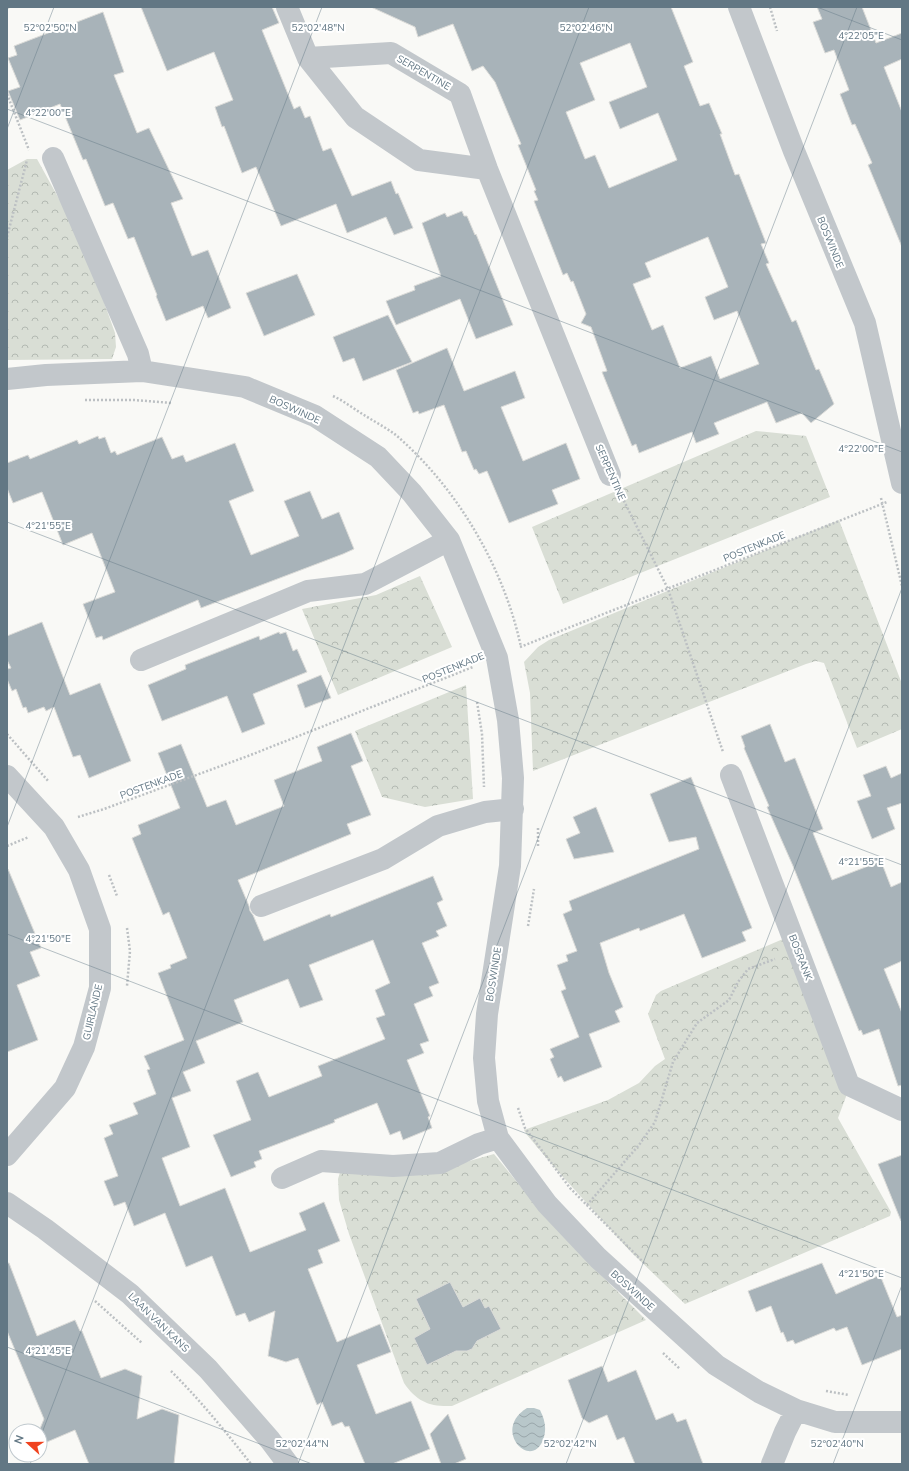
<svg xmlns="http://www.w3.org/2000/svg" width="909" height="1471" font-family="'Nunito Sans',sans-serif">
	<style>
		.forest { fill: url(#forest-crowns) }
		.water { fill: url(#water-waves) }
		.building { fill: #a8b3b9; stroke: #dbdbd8; fill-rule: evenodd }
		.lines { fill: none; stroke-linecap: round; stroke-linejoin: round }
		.path { stroke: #bcc0c3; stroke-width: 2.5; stroke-dasharray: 2 2; stroke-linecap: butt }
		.minor { stroke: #c2c7cb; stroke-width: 22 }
		.ticks { fill: none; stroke: #627784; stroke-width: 1; stroke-opacity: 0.45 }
		.labels { text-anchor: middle; stroke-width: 4; stroke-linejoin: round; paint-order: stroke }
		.street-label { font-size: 10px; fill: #627784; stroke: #fff }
		.ticks-label { font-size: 10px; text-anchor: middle; fill: #627784; stroke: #fff; stroke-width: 4; stroke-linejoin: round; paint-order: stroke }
	</style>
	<defs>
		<pattern id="forest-crowns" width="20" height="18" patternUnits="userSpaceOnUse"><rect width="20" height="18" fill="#d9ded5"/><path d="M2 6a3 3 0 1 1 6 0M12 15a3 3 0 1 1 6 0" fill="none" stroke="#b3b9b2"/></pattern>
		<pattern id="water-waves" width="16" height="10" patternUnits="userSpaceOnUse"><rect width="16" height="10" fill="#b8c7ca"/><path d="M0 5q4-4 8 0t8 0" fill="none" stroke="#99a6aa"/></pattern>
	</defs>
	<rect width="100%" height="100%" fill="#f9f9f6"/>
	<path class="forest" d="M27 159H37L69 217 95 277 115 333 116 347 112 359 7 360V170Z
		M756 431 806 436 830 497 563 604 532 527Z
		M839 520 902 684V729L857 748 824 663 816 661 806 664 533 771 530 693 524 662 538 647 549 640Z
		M420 576 452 647 338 695 302 609 376 595Z
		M466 685 473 799 425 807 382 797 355 731Z
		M783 939 847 1094 838 1118 891 1212 890 1216 685 1304 630 1251 555 1168 527 1135 524 1130 608 1100 639 1083 655 1066 665 1059 648 1014 656 995 661 991Z
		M494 1154 526 1193 603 1277 646 1320 452 1406C430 1407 417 1402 404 1383L349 1234 339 1200 338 1179 343 1162 448 1167Z"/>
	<path class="water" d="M527 1408H534L540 1410C545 1420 547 1429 543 1440 531 1471 491 1430 527 1408Z"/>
	<path class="building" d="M141 7H272L279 23 262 30 294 109 300 106 305 118 310 116 323 151 331 148 352 196 391 181 396 194 398 193 413 228 394 235 386 217 347 233 336 204 281 226 256 167 242 173 224 126 222 127 215 107 233 100 214 52 167 71Z
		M371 7H671L693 62 684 66 700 106 709 103 722 134H720L735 175 739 174 766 243 761 244 769 263 766 264 792 322 796 320 816 370 819 369 834 404 811 423 802 413 776 423 767 402 714 423 719 434 696 443 692 432 639 453 636 444 632 446 602 372 607 371 591 327 581 323 586 314 573 281 571 282 567 273 563 275 534 201 538 200 534 191 536 190 518 145 521 144 495 82 483 66 472 71 453 24 418 37 415 27ZM630 43 647 87 609 102 620 129 658 113 677 160 609 188 595 155 585 159 566 112 595 100 580 63ZM708 237 728 287 705 297 714 320 737 311 759 364 720 379 711 356 680 368 663 325 652 330 633 284 651 277 645 263Z
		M817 7H862L876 43 902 33V59L884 67 902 112V247L868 165 872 163 855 124 852 125 840 94 849 90 834 50 825 53 813 22 822 19Z
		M103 12 124 72 114 75 137 133 149 128 183 199 171 203 192 256 208 250 231 308 208 318 203 306 166 321 156 296 157 295 134 237 128 239 113 203 105 206 86 159 83 160 60 104 20 120 8 91 20 87 8 58 17 55 14 46Z
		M462 211 464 216H467L475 235 476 234 513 325 476 339 460 299 396 325 386 301 415 290 414 286 441 276 422 223 445 213 447 217Z
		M297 274 315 315 264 336 246 293Z
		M388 315 412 362 363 381 354 358 343 362 333 337Z
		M447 348 464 391 515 371 525 398 501 407 523 461 566 443 580 479 552 490 558 504 509 523 487 471 479 474 476 469 474 470 466 451 462 452 444 405 419 414 418 411 413 413 396 370Z
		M98 436 99 439 105 437 111 453 115 451 117 455 162 437 172 459 183 455 186 462 235 443 254 491 229 501 251 555 299 536 284 501 310 491 322 519 339 512 354 549 343 554 201 608 198 600 103 640 102 636 96 638 83 604 115 592 92 533 63 545 42 492 13 503 7 488V463L28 455 30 459 77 440 79 444Z
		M42 622 70 695 100 683 131 761 89 778 80 755 73 757 54 707 46 711 44 707 28 713 26 707 23 708 16 689 12 691 7 679V669L11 668 7 660V636Z
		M279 632 280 634 286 632 293 651 297 649 307 672 253 694 265 724 242 733 227 696 162 721 148 685 186 669 185 665 259 636 260 640Z
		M321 675 331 698 305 708 297 685Z
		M770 724 785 762 795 758 823 829 813 833 832 880 881 861 891 887 902 882V961L884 969 902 1013V1085L898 1086 879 1029 863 1035 861 1030 859 1031 793 866 767 807 769 806 744 748 745 747 741 736Z
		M351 733 363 761 351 766 371 815 347 824 351 834 238 880 249 906 250 911 253 915 264 941 330 914 331 917 433 876 443 900 437 903 447 926 436 931 439 936 422 943 439 983 429 987 433 996 414 1004 429 1041 420 1044 424 1053 407 1060 430 1116 428 1117 432 1128 403 1140 400 1131 390 1135 377 1103 334 1120 335 1122 333 1123 259 1151 262 1159 254 1162 256 1167 231 1177 213 1135 251 1120 236 1081 258 1072 269 1097 322 1076 318 1066 385 1039 376 1018 385 1015 375 990 390 983 373 940 309 965 323 1000 300 1008 288 979 234 1000 243 1022 196 1041 205 1063 183 1072 191 1091 172 1098 190 1147 162 1158 180 1206 225 1188 250 1252 306 1230 299 1213 324 1202 340 1241 318 1250 323 1263 308 1269 337 1342 380 1324 391 1352 357 1365 376 1414 411 1401 430 1449 392 1464H365L349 1426 345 1427 342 1422 332 1426 322 1402 317 1405 298 1358 286 1362 268 1356 275 1311 249 1322 245 1313 236 1316 212 1256 186 1267 165 1213 134 1226 125 1202 114 1206 104 1181 118 1176 104 1138 113 1134 109 1125 138 1114 133 1103 156 1094 147 1070 150 1069 144 1056 184 1040 158 973 171 968 170 965 187 958 169 912 163 915 132 838 141 834 138 825 180 808 158 753 181 744 207 807 226 800 236 825 284 806 274 780 322 761 317 747Z
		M886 766 891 778 902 773V803L887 808 895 829 872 839 857 801 871 796 863 775Z
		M691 777 752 928 742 932 746 941 702 958 684 914 640 931 639 928 600 943 609 973 623 1007 615 1011 620 1022 589 1034 602 1067 564 1082 561 1076 558 1078 550 1059 554 1057 550 1049 579 1037 561 991 566 989 557 965 568 961 566 955 577 951 563 914 572 910 569 901 699 849 696 837 669 842 650 794Z
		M596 807 614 852 574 859 566 839 580 833 573 817Z
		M8 869 41 948 30 952 40 976 17 985 38 1040 7 1052V870Z
		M902 1155V1221H901L878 1164Z
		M7 1263H9L37 1336 75 1320 80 1331H82L101 1378 125 1369 142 1376 137 1419 162 1409 179 1415 174 1464H89L75 1430 40 1445 39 1431 44 1419 7 1331Z
		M822 1263 836 1294 880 1275 897 1317 902 1315V1349L862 1365 847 1327 836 1331 834 1328 795 1344 793 1340 787 1342 783 1332 781 1333 771 1306 756 1312 748 1291Z
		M450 1282 463 1307 480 1298 485 1308 489 1306 501 1329 477 1341 472 1349 467 1351H456L427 1365 414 1338 430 1329 416 1299Z
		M602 1366 608 1382 636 1370 656 1420 673 1413 677 1422 686 1419 703 1464H635L624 1437 617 1440 607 1415 589 1423 582 1418 568 1380Z
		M448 1414 466 1459 454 1464H441L430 1434Z"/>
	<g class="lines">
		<path class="path" d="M770 7 777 31
			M7 8 9 7
			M7 94 29 150
			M7 237 27 160
			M333 396C344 401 354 409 364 415 375 422 387 428 397 436 458 489 504 568 521 647
			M85 400H134L172 403
			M622 497 668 589 723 752
			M881 498 902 586
			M520 647 887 502
			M477 702 482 734 484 787
			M7 734 49 782
			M78 817 104 809 248 756 473 667
			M7 846 29 837
			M538 846V827
			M109 875 117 896
			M528 926 534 889
			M127 928 130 951 127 986
			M518 1108 525 1128 570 1188 645 1264
			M587 1205 639 1145 655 1122 673 1062 697 1023 729 1000 738 982 748 969 775 959
			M95 1301 142 1343
			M663 1353 680 1369
			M171 1371C200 1400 226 1432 251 1464
			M826 1391 849 1395"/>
		<path class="minor" d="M287 7 308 58 355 117 419 160 487 169
			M739 7 794 151 865 323 902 483
			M308 58 391 53 460 94 487 169 610 475
			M53 158 138 354 142 371
			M7 379 46 375 142 371 245 387 315 416 378 457 412 493 449 540 497 658 508 720 513 778 510 866 487 1014 484 1058 488 1101 498 1138 547 1204 598 1258 716 1365 759 1392 796 1410 835 1422H902
			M141 660 308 591 365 584 449 540
			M731 775 849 1085 902 1110
			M7 776 54 827 79 870 100 929V988L84 1047 65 1088 7 1155
			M261 906 383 859 438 826 485 812 513 809
			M282 1178 321 1161 393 1166 440 1163 479 1144 498 1138
			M7 1203 45 1229 130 1294 208 1369 270 1440 288 1464
			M772 1464 785 1432 796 1410"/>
	</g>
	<path class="ticks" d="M817 7 902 40M7 109 902 452M7 129 54 7M7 522 902 865M7 827 322 7M7 934 902 1278M7 1347 312 1464M40 1438 589 7M30 1464 34 1455M298 1464 857 7M566 1464 902 588M833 1464 902 1285"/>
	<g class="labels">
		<g class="street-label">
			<text transform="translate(424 72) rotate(30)" y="4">SERPENTINE</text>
			<text transform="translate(831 242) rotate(68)" y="4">BOSWINDE</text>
			<text transform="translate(295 409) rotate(24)" y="4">BOSWINDE</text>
			<text transform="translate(611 472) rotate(66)" y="4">SERPENTINE</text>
			<text transform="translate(754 546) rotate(-22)" y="4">POSTENKADE</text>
			<text transform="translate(453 667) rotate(-22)" y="4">POSTENKADE</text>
			<text transform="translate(151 784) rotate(-20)" y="4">POSTENKADE</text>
			<text transform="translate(801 957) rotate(69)" y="4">BOSRANK</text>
			<text transform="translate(493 974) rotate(-81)" y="4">BOSWINDE</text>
			<text transform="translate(92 1012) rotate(-77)" y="4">GUIRLANDE</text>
			<text transform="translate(633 1290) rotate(42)" y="4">BOSWINDE</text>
			<text transform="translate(159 1322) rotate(44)" y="4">LAAN VAN KANS</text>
		</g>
	</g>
	<g class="ticks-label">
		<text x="50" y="31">52°02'50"N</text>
		<text x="318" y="31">52°02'48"N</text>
		<text x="586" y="31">52°02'46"N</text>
		<text x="861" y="39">4°22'05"E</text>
		<text x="48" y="116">4°22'00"E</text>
		<text x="861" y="452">4°22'00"E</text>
		<text x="48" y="529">4°21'55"E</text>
		<text x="861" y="865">4°21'55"E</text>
		<text x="48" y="942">4°21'50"E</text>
		<text x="861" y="1277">4°21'50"E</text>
		<text x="48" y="1354">4°21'45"E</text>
		<text x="302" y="1447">52°02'44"N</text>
		<text x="570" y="1447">52°02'42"N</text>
		<text x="837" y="1447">52°02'40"N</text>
	</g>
	<rect width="909" height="1471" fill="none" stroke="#627784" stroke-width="16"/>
	<g transform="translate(28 1443) rotate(291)"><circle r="19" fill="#ffffff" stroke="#c0c9ce"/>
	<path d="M0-3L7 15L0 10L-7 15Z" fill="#f0431f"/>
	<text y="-6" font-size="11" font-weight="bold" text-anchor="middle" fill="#627784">N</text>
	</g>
</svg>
